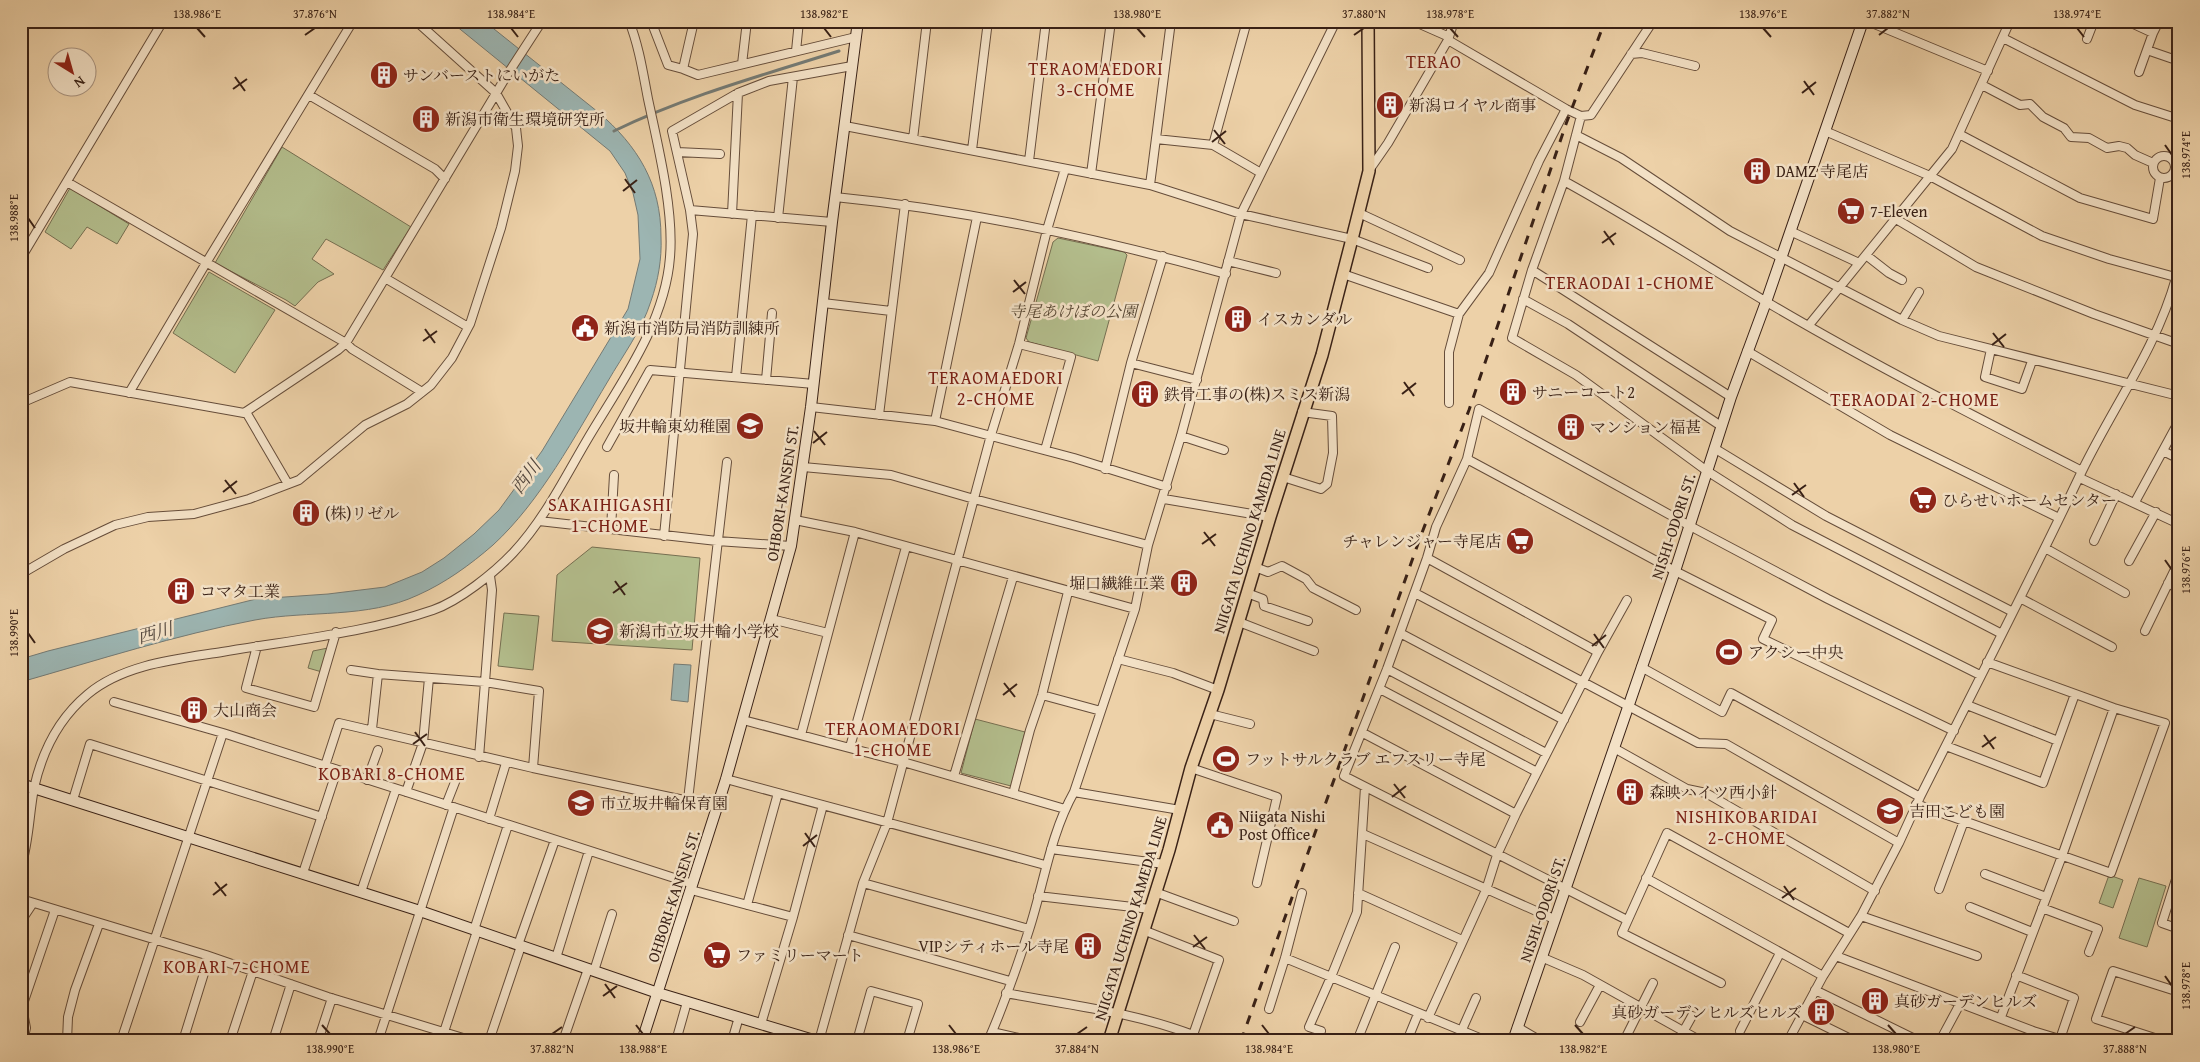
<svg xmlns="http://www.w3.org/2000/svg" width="2200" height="1062" font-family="'Gentium Book Plus','Noto Serif JP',serif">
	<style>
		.green { fill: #b3bd8c; stroke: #766f51 }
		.water { fill: #9cb5b2; stroke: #747a74 }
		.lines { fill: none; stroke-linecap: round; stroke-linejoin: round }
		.stream { stroke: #747a74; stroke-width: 3 }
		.street-casing { stroke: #664d3a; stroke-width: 10 }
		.secondary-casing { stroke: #392116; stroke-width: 12 }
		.primary-casing { stroke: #392116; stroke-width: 14 }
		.street { stroke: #f3e1c6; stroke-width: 8 }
		.secondary { stroke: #f3e1c6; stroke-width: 10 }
		.primary { stroke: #edd1a8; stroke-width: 11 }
		.rail { stroke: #392116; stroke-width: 3; stroke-dasharray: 9 9; stroke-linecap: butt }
		.ticks { fill: none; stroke: #392116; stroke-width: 2 }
		.labels { text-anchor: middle; stroke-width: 5; stroke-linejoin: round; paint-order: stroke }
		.poi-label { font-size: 16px; fill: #392116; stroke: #f3e1c6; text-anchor: start }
		.park-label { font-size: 16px; font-style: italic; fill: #584834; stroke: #f3e1c6 }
		.street-label { font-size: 16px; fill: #392116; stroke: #f3e1c6 }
		.neighbourhood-label { font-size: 18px; letter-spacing: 1px; fill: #7a1f14; stroke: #f3e1c6 }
		.water-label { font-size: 18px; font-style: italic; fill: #52463d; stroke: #f3e1c6 }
		.neatline { fill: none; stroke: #392116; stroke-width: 2 }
		.ticks-label { font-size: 12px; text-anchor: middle; fill: #392116 }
	</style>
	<rect width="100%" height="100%" fill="#edd1a8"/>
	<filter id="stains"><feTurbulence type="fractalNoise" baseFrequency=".004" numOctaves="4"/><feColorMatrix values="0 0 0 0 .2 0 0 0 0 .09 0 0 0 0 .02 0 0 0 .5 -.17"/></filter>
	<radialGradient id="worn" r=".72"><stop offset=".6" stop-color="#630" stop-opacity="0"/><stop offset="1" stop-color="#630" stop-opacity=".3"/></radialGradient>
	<path class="green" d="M282 147 411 227 383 270 326 239 312 259 334 274 318 282 295 306 286 300 215 263Z
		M70 188 129 224 117 244 87 227 71 249 45 232Z
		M1058 238 1124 252 1127 255 1098 361 1029 342 1026 338 1053 242Z
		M209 272 275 310 235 373 173 333Z
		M592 547 700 558 692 650 552 641 557 575Z
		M504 613 539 616 533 670 498 666Z
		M328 648 322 672 308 668 313 651Z
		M975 719 1025 732 1011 786 961 773Z
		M2109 875 2123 880 2113 908 2099 903Z
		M2139 878 2166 886 2147 947 2119 938Z"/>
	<path class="water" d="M450 21H484L598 112C638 146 661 184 661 237 662 259 658 281 651 301 642 330 623 355 608 381 575 436 540 502 493 545 470 565 445 583 418 595 367 619 309 610 255 620 176 635 98 660 21 682V659L48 651 256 599 328 594 385 587 422 572 444 558 474 534 499 510 542 451 628 309 640 259 638 215 633 193 625 173 610 151Z
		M674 664 691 665 688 702 671 700Z"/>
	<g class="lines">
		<path class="stream" d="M614 131C686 96 763 75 839 51"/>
		<defs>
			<path id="street" d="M651 21 668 65 683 69
				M694 21 683 69 698 75 856 37
				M1413 21 1447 36
				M1867 21 1988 71
				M2127 21 2153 33 2159 21
				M2003 38 2135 105 2179 119
				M2087 39 2094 21
				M1448 40 1566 109 1581 116 1564 181C1633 219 1698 261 1765 301 1868 362 1976 417 2082 471
				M2147 50 2179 61
				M796 51 799 21
				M1631 54 1642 53 1695 66
				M742 64 747 21
				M2139 72 2153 33
				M1982 85 2020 105 2030 104 2043 117 2064 128 2071 137 2089 138 2107 148 2119 146 2127 148 2135 155 2153 163
				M309 95 435 169 445 179
				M1581 116 1591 115 1653 21
				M845 126 1150 185 1241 214 1352 239 1428 268
				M1825 131 1930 176 2042 236 2109 259 2179 278
				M1959 134 2080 198 2153 219 2160 178
				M1576 135 1621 158 1730 231 1902 320 1939 336 2179 396
				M913 139 927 21
				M1156 139 1213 145 1261 173
				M1213 145 1247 21
				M972 150 988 21
				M677 152 720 154
				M2153 167a11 11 0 1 1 22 0a11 11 0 1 1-22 0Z
				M1029 161 1046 21
				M1370 169 1388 143 1448 40 1454 21
				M1091 174 1111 21
				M1564 181 1532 270 1512 338 1576 375 1707 471 1792 525 2002 634
				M67 182 346 343 352 349 422 392
				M1150 185 1171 21
				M835 197C967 210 1098 238 1226 274
				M690 210 832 222
				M1359 213 1460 260
				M732 214 738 93
				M778 218 793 77
				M1896 219 1976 267 2094 314 2179 344
				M1790 231 1859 263
				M1866 255 1889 273 1902 280
				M21 258 163 21
				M1228 261 1276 273
				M1532 270 1731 397
				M1343 274 1459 314
				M385 278 468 327
				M1523 299 1568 324 1721 426
				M823 303 891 311
				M1902 320 1919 292
				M1809 325 1952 149 2010 21
				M1019 344 1071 357 1045 450
				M1991 349 1985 377 2022 389 2032 361
				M1747 351 1890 435 2059 518
				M1131 363 1197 380
				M736 377 752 215
				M766 380 772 313
				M129 393 206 263 353 21
				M21 403 70 382 244 413 338 350 346 343 507 75 542 21
				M1449 403V352L1459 314 1489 273 1539 161 1566 109
				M811 407 935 421 1074 458 1167 487
				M246 412 288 484
				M879 415 905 204
				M935 421 977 217
				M1181 436 1224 450
				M607 447 650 370 814 384
				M1714 448 1826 516 2013 612
				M2163 451 2179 459
				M1467 459 1675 571 1772 620 1763 639 1954 731
				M803 467 891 475 974 499 1148 545
				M1105 469 1131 363 1163 256
				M1283 477 1321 489 1327 484 1333 453 1332 416 1302 412
				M2080 478 2179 524
				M1164 499 1270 517
				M2135 502 2179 421
				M795 520 855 532 1135 609
				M539 521 717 541 791 546
				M611 529 614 475
				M664 536 693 234 690 210 672 131 738 93 769 81 852 66
				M2094 541 2116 494
				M2045 548 2125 593
				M1427 558 1598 652
				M2129 561 2156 512
				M1255 567 1268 572 1282 566 1306 579 1313 588 1356 610
				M21 574 64 549 115 525 148 517 194 514 249 499 299 480 365 425 407 404 431 385 452 358 470 324 501 228 515 171 518 146 516 128 496 93 416 21
				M490 576 492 590 485 682 539 691 533 768 717 807
				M2168 583 2179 589
				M1247 593 1263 599 1264 606 1308 621
				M1415 593 1698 743 1726 744 1899 843
				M2020 598 2112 647
				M771 619 828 633
				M1239 622 1314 651
				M2145 631 2179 561
				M1400 633 1564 720
				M257 646 246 688 314 707 336 632
				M1118 659 1173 673 1218 690
				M1641 667 1722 712 1731 693 1920 797
				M1387 669 1546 753
				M351 670 378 674 485 682 479 757
				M1380 689 1537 772
				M1042 695 1101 711
				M114 702 223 733 693 884
				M1967 705 2058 741
				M1210 714 1250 724
				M743 720 903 762 1065 809
				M372 729 378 674
				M1363 733 1516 814
				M801 735 855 532
				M1946 746 2043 783 2075 694
				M850 747 906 547
				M1614 748 1687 789 1706 793 1875 891
				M325 766 339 723 533 768
				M1191 768 1277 797 1257 883
				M954 776 1013 577
				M726 779 1045 865
				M367 780 378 750
				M406 792 423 743 429 678
				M1074 792 1180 810
				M1013 794 1030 730 1042 695 1068 592
				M73 800 90 744 322 817
				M688 800 727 462
				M1916 804 2111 873 2165 723 2114 708 1987 662
				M446 805 457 777
				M489 819 506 763
				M1363 834 1554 919
				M1051 849 1164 864
				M21 867C29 841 29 815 34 788 42 752 59 718 88 694 124 664 178 659 222 652 292 640 366 633 433 610 459 601 494 573 513 553 544 520 564 479 587 440 620 384 665 324 670 257 674 210 658 146 648 99 643 73 639 46 629 21
				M2179 870 2162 923 2179 929
				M303 873 337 770
				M1985 874 2046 897
				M1646 878 1823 976
				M863 883 1029 929
				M1939 889 1964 821
				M691 890 793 917
				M361 892 396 789
				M1155 892 1234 921
				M1358 893 1462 940
				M1038 896 1150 909
				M21 899 206 955 328 997 473 1041
				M747 905 778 793
				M1970 907 2032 932
				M2042 908 2098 929 2089 952
				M1861 916 1977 956
				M1627 920 1344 776 1387 669 1427 558 1436 527 1467 459 1479 409 1690 526 1828 599 1980 675
				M21 921 33 903
				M474 930 508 825
				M848 935 1010 981
				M518 945 555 840
				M1836 956 2033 1031 2066 1041
				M1541 957 1583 975 1701 1041
				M556 958 589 851
				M1285 958 1487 1041
				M594 971 612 914
				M2016 975 2074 998 2060 1039
				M1721 983 1622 933 1667 833 1849 933
				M1815 990 1919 1041
				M1006 993C1068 1005 1133 1012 1193 1035L1219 960 1143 930
				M1269 1009 1285 958 1302 893
				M1802 1015 1855 1041
				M2001 1017 2062 856 2114 708
				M1428 1018 1486 890 1497 855 1516 814 1598 652 1627 600
				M1580 1022 1600 985
				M761 1024 793 917 823 805
				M1517 1027 1541 1041
				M1740 1031 1780 953
				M444 1032 477 931
				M992 1032 1032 1041
				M1626 1037 1653 983
				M23 1041 26 1028 22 1007 55 910
				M67 1041 68 1017 75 990 99 924
				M121 1041 223 733
				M183 1041 209 957
				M230 1041 253 971
				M273 1041 291 984
				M318 1041 332 998
				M378 1041 454 807
				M489 1041 521 946
				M563 1041 588 969
				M676 1041 687 1002
				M732 1041 739 1017
				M783 1041 786 1031
				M819 1041 863 883 887 823 991 435 1019 344 1047 230 1065 169
				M857 1041 871 991 918 1004 907 1041
				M988 1041C1004 1005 1017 967 1029 930 1044 884 1050 835 1074 792L1135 609 1148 545 1181 436 1241 214 1336 21
				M1317 1041 1321 1031 1309 1027 1331 977 1357 912 1365 787
				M1357 1041 1395 947
				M1407 1041 1418 1014
				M1457 1041 1476 998
				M1678 1041 1692 1016
				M1788 1041 1823 976 1861 916 1899 843 1920 797C1974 689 2030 581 2082 471 2113 407 2157 347 2176 278
				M1940 1041 1961 1002
				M2029 1041 2033 1031
				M2164 1041 2096 1019 2113 971 2179 992"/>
			<path id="secondary" d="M21 784 420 911 658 993 817 1041
				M642 1041 726 779 791 546 811 407 832 222 858 21
				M1513 1041 1675 571 1731 397 1766 302 1863 21"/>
			<path id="primary" d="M1109 1041 1169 850 1191 768 1218 690 1270 517 1322 355 1352 239 1369 171 1368 21"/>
		</defs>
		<use href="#street" class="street-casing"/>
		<use href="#secondary" class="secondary-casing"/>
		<use href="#primary" class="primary-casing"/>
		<use href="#street" class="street"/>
		<use href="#secondary" class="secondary"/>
		<use href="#primary" class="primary"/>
		<path class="rail" d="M1241 1041 1420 538 1469 410 1566 124 1605 21"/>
	</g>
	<path class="ticks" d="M197 28 205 37M511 28 518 37M824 28 831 37M1137 28 1145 37M1450 28 1458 37M1763 28 1771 37M2077 28 2084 37M305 35 315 28M1354 35 1364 28M1879 35 1888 28M235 77 245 91M1804 81 1814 95M233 89 247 79M1802 93 1816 82M1214 130 1225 144M1212 142 1226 131M2165 145 2172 155M625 179 635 193M623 191 637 180M28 218 35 228M1604 231 1614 245M1602 243 1616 233M1014 280 1025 294M1013 292 1026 282M425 329 435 343M1993 333 2004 347M423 341 437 331M1992 345 2006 334M1404 382 1414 396M1402 394 1416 383M814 431 825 445M813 443 827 432M225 480 236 494M1794 483 1804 497M223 492 237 481M1792 495 1806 485M1204 532 1215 546M1202 544 1216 534M2165 560 2172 570M615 581 625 595M613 593 627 583M28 633 35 643M1594 634 1604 648M1592 646 1606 635M1004 683 1015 697M1003 695 1017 684M415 732 425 746M1984 735 1994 749M413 744 427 734M1982 747 1996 737M1394 784 1405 798M1392 797 1406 786M805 833 815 847M803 846 817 835M215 882 226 896M1784 886 1794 900M213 895 227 884M1782 898 1796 888M1194 935 1205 949M1193 947 1207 937M2165 976 2172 986M605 984 615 998M603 996 617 986M322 1025 330 1034M636 1025 643 1034M949 1025 956 1034M1262 1025 1269 1034M1575 1025 1583 1034M1888 1025 1896 1034M552 1034 562 1027M1077 1034 1087 1027M2125 1034 2135 1027"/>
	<defs>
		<symbol id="building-disc" viewBox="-11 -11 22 22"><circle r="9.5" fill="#8f2418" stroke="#f3e1c6"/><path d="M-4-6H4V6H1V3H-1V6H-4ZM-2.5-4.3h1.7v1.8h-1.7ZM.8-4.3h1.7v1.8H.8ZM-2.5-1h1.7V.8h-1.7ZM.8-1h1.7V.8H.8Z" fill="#fff"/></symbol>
		<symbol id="supermarket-disc" viewBox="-11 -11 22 22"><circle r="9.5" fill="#8f2418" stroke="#f3e1c6"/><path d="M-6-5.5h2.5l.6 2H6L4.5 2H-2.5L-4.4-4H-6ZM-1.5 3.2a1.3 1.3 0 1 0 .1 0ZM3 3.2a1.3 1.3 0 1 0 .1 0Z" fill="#fff"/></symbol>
		<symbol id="civic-disc" viewBox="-11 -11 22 22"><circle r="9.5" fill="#8f2418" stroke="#f3e1c6"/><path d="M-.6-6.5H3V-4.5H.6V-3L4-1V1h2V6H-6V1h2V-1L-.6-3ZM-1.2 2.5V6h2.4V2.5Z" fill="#fff"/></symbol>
		<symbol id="school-disc" viewBox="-11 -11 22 22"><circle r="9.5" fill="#8f2418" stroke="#f3e1c6"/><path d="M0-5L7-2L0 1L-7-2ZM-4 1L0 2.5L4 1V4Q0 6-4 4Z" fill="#fff"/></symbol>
		<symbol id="stadium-disc" viewBox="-11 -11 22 22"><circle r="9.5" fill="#8f2418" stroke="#f3e1c6"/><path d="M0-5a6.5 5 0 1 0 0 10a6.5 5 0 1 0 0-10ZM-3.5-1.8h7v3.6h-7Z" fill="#fff"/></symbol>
	</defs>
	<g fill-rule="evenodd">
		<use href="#building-disc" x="368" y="59" width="32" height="32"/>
		<use href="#building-disc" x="1374" y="89" width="32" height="32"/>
		<use href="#building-disc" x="410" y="103" width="32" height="32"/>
		<use href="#building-disc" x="1741" y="155" width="32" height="32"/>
		<use href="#supermarket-disc" x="1835" y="195" width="32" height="32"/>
		<use href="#building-disc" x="1222" y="303" width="32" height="32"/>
		<use href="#civic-disc" x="569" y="312" width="32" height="32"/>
		<use href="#building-disc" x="1497" y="376" width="32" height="32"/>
		<use href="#building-disc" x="1129" y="378" width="32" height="32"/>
		<use href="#school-disc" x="734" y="410" width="32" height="32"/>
		<use href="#building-disc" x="1555" y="411" width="32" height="32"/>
		<use href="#supermarket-disc" x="1907" y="484" width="32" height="32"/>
		<use href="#building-disc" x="290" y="497" width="32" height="32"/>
		<use href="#supermarket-disc" x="1504" y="525" width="32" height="32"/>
		<use href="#building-disc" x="1168" y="567" width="32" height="32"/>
		<use href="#building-disc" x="165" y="575" width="32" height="32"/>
		<use href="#school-disc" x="584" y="615" width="32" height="32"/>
		<use href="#stadium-disc" x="1713" y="636" width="32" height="32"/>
		<use href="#building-disc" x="178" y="694" width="32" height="32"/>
		<use href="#stadium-disc" x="1210" y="743" width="32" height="32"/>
		<use href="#building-disc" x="1614" y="776" width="32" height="32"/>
		<use href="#school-disc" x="565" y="787" width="32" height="32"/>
		<use href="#school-disc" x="1874" y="795" width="32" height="32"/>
		<use href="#civic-disc" x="1204" y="809" width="32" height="32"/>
		<use href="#building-disc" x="1072" y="930" width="32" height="32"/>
		<use href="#supermarket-disc" x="701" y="939" width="32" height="32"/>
		<use href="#building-disc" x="1859" y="985" width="32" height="32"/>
		<use href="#building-disc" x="1805" y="996" width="32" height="32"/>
	</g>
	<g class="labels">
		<g class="poi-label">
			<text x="403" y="81">サンバーストにいがた</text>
			<text x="1409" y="111">新潟ロイヤル商事</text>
			<text x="445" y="125">新潟市衛生環境研究所</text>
			<text x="1776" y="177">DAMZ 寺尾店</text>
			<text x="1870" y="217">7-Eleven</text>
			<text x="1257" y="325">イスカンダル</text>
			<text x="604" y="334">新潟市消防局消防訓練所</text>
			<text x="1532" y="398">サニーコート2</text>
			<text x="1164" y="400">鉄骨工事の(株)スミス新潟</text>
			<text x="731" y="432" text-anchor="end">坂井輪東幼稚園</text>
			<text x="1590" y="433">マンション福甚</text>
			<text x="1942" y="506">ひらせいホームセンター</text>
			<text x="325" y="519">(株)リゼル</text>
			<text x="1501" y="547" text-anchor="end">チャレンジャー寺尾店</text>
			<text x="1165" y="589" text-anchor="end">堀口繊維工業</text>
			<text x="200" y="597">コマタ工業</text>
			<text x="619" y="637">新潟市立坂井輪小学校</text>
			<text x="1748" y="658">アクシー中央</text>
			<text x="213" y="716">大山商会</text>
			<text x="1245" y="765">フットサルクラブ エフスリー寺尾</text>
			<text x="1649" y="798">森映ハイツ西小針</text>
			<text x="600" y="809">市立坂井輪保育園</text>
			<text x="1909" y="817">吉田こども園</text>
			<text x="1239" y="822">Niigata Nishi<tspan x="1239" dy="18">Post Office</tspan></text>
			<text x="1069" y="952" text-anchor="end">VIPシティホール寺尾</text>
			<text x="736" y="961">ファミリーマート</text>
			<text x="1894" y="1007">真砂ガーデンヒルズ</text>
			<text x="1802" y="1018" text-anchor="end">真砂ガーデンヒルズヒルズ</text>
		</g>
		<g class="park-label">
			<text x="1073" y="317">寺尾あけぼの公園</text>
		</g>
		<g class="street-label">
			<text transform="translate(782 493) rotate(-81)" y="6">OHBORI-KANSEN ST.</text>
			<text transform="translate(1673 526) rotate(-72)" y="6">NISHI-ODORI ST.</text>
			<text transform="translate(1249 531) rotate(-73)" y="6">NIIGATA UCHINO KAMEDA LINE</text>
			<text transform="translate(673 896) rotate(-72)" y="6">OHBORI-KANSEN ST.</text>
			<text transform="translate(1542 909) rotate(-71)" y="6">NISHI-ODORI ST.</text>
			<text transform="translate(1130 918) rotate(-73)" y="6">NIIGATA UCHINO KAMEDA LINE</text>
		</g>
		<g class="neighbourhood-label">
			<text x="1434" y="68">TERAO</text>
			<text x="1096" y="75">TERAOMAEDORI<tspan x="1096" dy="21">3-CHOME</tspan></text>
			<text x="1630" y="289">TERAODAI 1-CHOME</text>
			<text x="996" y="384">TERAOMAEDORI<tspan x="996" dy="21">2-CHOME</tspan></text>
			<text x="1915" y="406">TERAODAI 2-CHOME</text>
			<text x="610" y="511">SAKAIHIGASHI<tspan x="610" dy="21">1-CHOME</tspan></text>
			<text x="893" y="735">TERAOMAEDORI<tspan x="893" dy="21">1-CHOME</tspan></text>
			<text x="392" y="780">KOBARI 8-CHOME</text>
			<text x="1747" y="823">NISHIKOBARIDAI<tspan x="1747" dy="21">2-CHOME</tspan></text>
			<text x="237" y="973">KOBARI 7-CHOME</text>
		</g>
		<g class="water-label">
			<text transform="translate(526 477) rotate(-53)" y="6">西川</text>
			<text transform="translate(155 633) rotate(-15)" y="6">西川</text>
		</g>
	</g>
	<rect width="2200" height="1062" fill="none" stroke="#edd1a8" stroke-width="55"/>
	<g transform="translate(72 72) rotate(143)"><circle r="24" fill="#f3e1c6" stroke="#a99480"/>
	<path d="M0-4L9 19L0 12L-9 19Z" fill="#8f2418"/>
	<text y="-8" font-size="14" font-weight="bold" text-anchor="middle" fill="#392116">N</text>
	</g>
	<rect x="28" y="28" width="2144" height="1006" class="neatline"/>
	<g class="ticks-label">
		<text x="197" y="18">138.986°E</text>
		<text x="315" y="18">37.876°N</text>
		<text x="511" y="18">138.984°E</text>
		<text x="824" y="18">138.982°E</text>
		<text x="1137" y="18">138.980°E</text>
		<text x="1364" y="18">37.880°N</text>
		<text x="1450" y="18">138.978°E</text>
		<text x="1763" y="18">138.976°E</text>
		<text x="1888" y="18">37.882°N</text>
		<text x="2077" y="18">138.974°E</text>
		<text transform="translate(2186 155) rotate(-90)" y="4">138.974°E</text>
		<text transform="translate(14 218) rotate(-90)" y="4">138.988°E</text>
		<text transform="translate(2186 570) rotate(-90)" y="4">138.976°E</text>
		<text transform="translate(14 633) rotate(-90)" y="4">138.990°E</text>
		<text transform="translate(2186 986) rotate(-90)" y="4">138.978°E</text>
		<text x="330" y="1053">138.990°E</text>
		<text x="552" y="1053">37.882°N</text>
		<text x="643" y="1053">138.988°E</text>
		<text x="956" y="1053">138.986°E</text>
		<text x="1077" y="1053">37.884°N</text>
		<text x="1269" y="1053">138.984°E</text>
		<text x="1583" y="1053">138.982°E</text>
		<text x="1896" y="1053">138.980°E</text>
		<text x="2125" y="1053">37.888°N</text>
	</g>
	<rect width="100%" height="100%" filter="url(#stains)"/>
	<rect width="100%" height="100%" fill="url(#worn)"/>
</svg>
